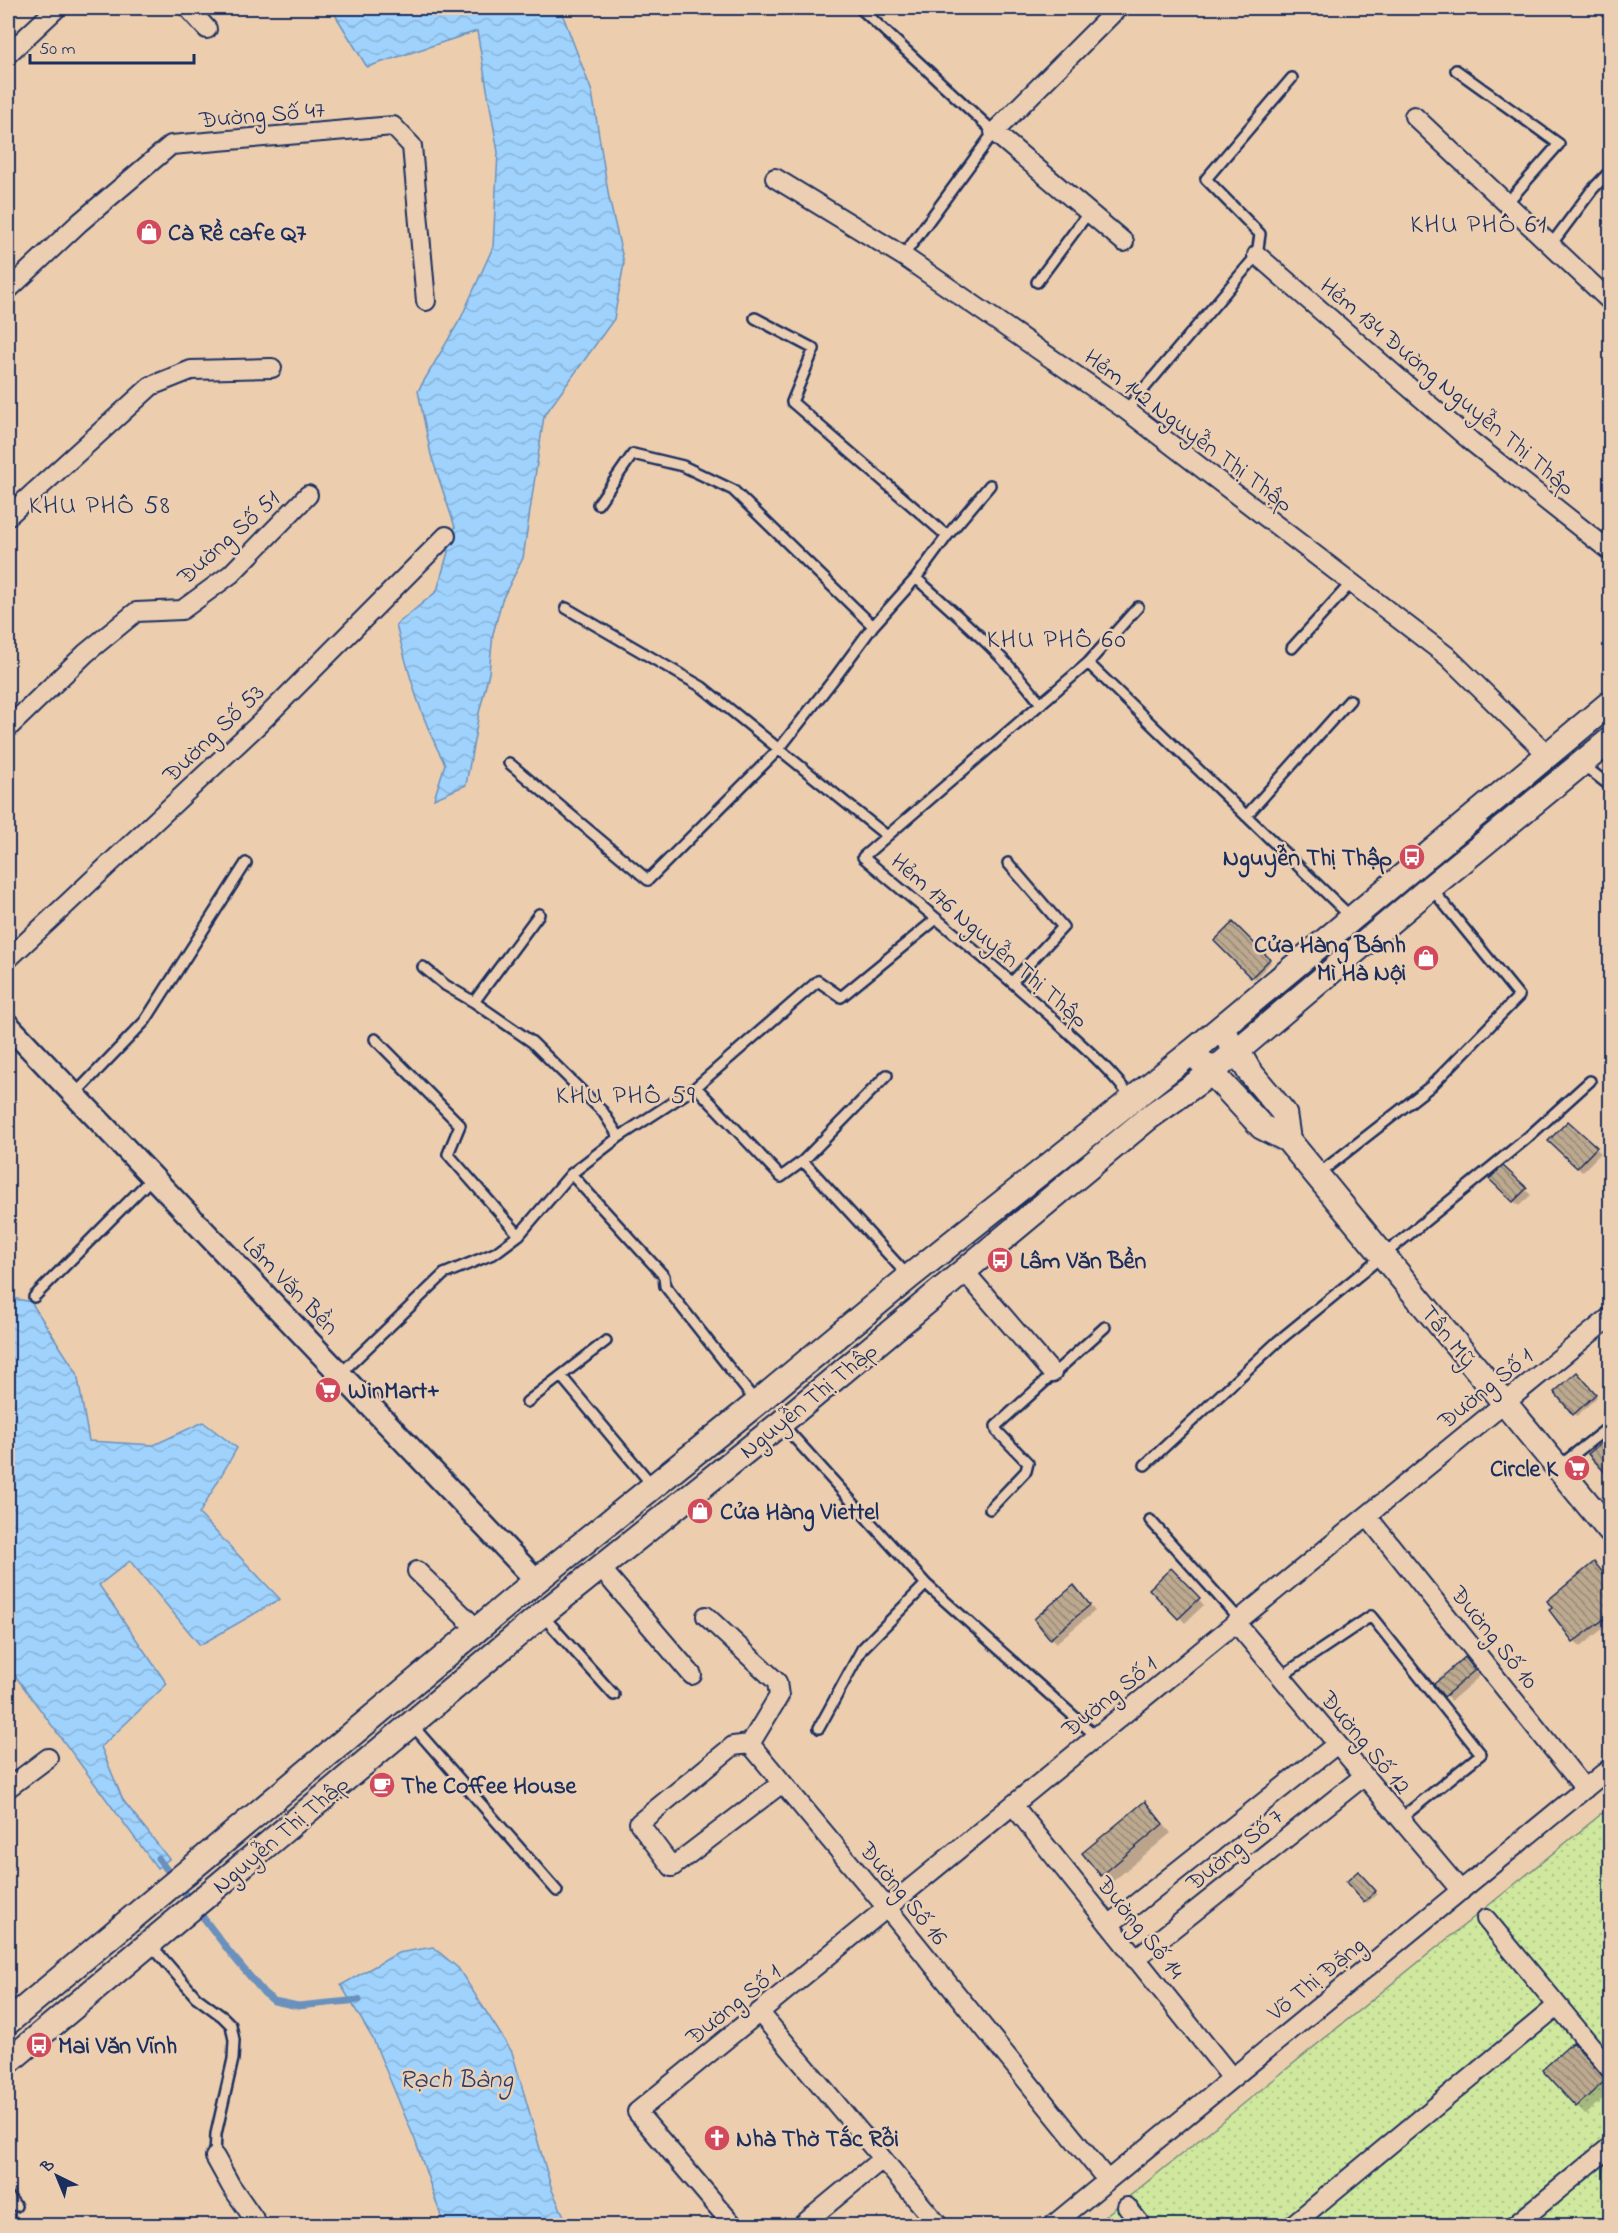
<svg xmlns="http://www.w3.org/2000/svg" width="1618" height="2233" font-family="'Indie Flower',sans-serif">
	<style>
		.grass { fill: url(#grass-dots); stroke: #758c7e; stroke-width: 1.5 }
		.water { fill: url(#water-waves); stroke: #6a91bd; stroke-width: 1.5 }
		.shadow { fill: #0003 }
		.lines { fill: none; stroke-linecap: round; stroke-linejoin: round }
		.stream { stroke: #6a91bd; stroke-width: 7 }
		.building { fill: url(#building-back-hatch); stroke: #1b2f5e; stroke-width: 1.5 }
		.service-casing { stroke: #1b2f5e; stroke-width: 14 }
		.minor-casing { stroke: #1b2f5e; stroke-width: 22 }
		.tertiary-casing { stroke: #1b2f5e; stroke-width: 26 }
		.secondary-casing { stroke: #1b2f5e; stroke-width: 28 }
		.service { stroke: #eccfb3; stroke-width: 9 }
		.minor { stroke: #eccfb3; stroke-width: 18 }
		.tertiary { stroke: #eccfb3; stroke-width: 21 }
		.secondary { stroke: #eccfb3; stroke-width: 24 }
		.labels { text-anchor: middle; stroke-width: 5; stroke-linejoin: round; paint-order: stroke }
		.street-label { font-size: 24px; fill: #1b2f5e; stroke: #eccfb3 }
		.poi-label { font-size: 24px; font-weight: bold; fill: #1b2f5e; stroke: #eccfb3; text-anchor: start }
		.neighbourhood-label { font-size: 26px; letter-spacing: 1.5px; fill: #1b2f5e; stroke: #eccfb3 }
		.water-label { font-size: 26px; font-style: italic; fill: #283f6e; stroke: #eccfb3 }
	</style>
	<defs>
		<pattern id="grass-dots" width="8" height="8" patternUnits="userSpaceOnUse" patternTransform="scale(1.5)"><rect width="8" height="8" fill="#cfe89e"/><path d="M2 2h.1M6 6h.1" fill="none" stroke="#b1c78a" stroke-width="1.8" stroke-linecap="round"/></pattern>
		<pattern id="water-waves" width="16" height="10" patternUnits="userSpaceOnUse" patternTransform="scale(1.5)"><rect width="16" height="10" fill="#9fd2fc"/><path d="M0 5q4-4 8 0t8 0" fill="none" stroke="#88b5da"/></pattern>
		<pattern id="building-back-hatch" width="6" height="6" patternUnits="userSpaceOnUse" patternTransform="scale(1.5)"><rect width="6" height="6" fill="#bca98f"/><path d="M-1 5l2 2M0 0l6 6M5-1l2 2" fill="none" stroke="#988a78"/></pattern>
	</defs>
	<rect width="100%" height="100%" fill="#ecceaf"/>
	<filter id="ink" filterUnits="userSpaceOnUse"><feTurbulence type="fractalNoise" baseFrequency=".0167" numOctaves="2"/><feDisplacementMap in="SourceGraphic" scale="12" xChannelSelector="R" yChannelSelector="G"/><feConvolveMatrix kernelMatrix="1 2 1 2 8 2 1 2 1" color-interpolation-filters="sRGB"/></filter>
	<g filter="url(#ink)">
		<path class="grass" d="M1610 1807V2225H1094Z"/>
		<path class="water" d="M331 8H560L592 92 609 198 624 263 614 319 544 416 523 558 502 600 493 634 489 673 479 713 466 785 434 799 445 764C421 720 409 674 396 625L437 591 455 527 431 455 418 391 461 318 493 247 498 152 477 31 367 67Z
			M8 1297 31 1302 77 1373 89 1441 154 1445 203 1422 237 1448 199 1514 280 1599 200 1645 130 1561 99 1585 167 1684 101 1747 123 1800 169 1859 157 1868 8 1666Z
			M433 1947 458 1968 512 2052 552 2190 568 2225H444L415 2140 373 2039 341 1985 398 1953Z"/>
		<path class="shadow" d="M1233 924 1271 962 1255 979 1216 941Z
			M1568 1123 1601 1153 1582 1172 1550 1141Z
			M1610 1164V1175L1605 1170Z
			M1503 1168 1531 1195 1519 1206 1491 1179Z
			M1577 1374 1597 1397 1577 1416 1556 1392Z
			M1171 1570 1204 1605 1185 1623 1152 1589Z
			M1610 1583V1623L1580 1647 1551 1611Z
			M1080 1593 1095 1611 1056 1643 1051 1638Z
			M1470 1664 1480 1676 1451 1701 1436 1684Z
			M1153 1812 1171 1833 1111 1883 1102 1875Z
			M1358 1873 1377 1894 1367 1903 1348 1882Z
			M1582 2053 1610 2085V2092L1585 2115 1577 2106Z"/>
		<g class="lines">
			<path class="stream" d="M158 1858 231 1954 264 1993 274 2001 298 2006 359 2000"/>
		</g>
		<path class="building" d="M1233 922 1270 959 1251 978 1214 941Z
			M1568 1121 1597 1147 1577 1168 1548 1141Z
			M1503 1166 1527 1188 1513 1202 1489 1179Z
			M1577 1372 1596 1394 1573 1415 1554 1392Z
			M1611 1435V1479L1588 1454Z
			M1594 1562 1611 1582V1614L1573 1642 1549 1610 1552 1608 1547 1601Z
			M1171 1568 1200 1598 1178 1619 1149 1589Z
			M1074 1585 1090 1605 1050 1639 1034 1619Z
			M1465 1657 1475 1670 1444 1697 1434 1684Z
			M1145 1801 1163 1824 1101 1876 1082 1853Z
			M1358 1871 1376 1891 1364 1902 1346 1882Z
			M1573 2042 1606 2080 1576 2107 1542 2070Z"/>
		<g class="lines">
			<defs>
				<path id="service" d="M860 8 994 132 903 256
					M1456 70 1559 144 1506 204
					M1550 246 1592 190 1610 171
					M1037 282 1089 212
					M755 318 814 349 792 402 947 536
					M1126 410 1257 255 1260 234 1206 179 1292 78
					M598 504 633 454 683 466 733 490 873 626
					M916 578C960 618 1005 656 1041 704
					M566 608 702 687 887 836 863 857C928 913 995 965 1058 1023 1084 1047 1110 1069 1131 1098
					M1292 648 1351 583
					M1088 663 1351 917
					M509 763 648 880 779 749 837 675 873 626 916 578 947 536 990 485
					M1582 764 1610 786
					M1246 816 1350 700
					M887 836 1088 663 1138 607
					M1008 863 1063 927 1013 981
					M539 914 474 1002 532 1042 603 1112 619 1137
					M423 967 445 985 474 1002
					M375 1039 460 1125 448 1154 519 1235
					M696 1087 781 1177 803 1161 887 1075
					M74 1095 145 1021 246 863
					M803 1161 909 1277
					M571 1174 664 1276 665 1286 756 1402
					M1317 1175 1431 1086 1519 996 1432 889
					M34 1297 153 1177
					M340 1374 444 1274 495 1253 519 1235 571 1174 619 1137 696 1087 818 981 841 997 935 920
					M561 1376 653 1486
					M527 1402 606 1341
					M782 1424 926 1584 1097 1737
					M1145 1465 1277 1342 1527 1138 1590 1081
					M1558 1467 1610 1426
					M990 1509 1026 1471 1028 1463 997 1431 996 1426 1105 1327
					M1150 1520 1240 1620
					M543 1616 614 1695
					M1280 1677 1371 1616 1481 1754 1400 1819
					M413 1726 557 1891
					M819 1728 862 1649 926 1584
					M151 1945 196 1997 223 2017 231 2025 234 2040 233 2059 216 2134 215 2157
					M8 2196 16 2206"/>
				<path id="minor" d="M188 8 207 29
					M1118 8 994 132 1124 242
					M8 54 57 8
					M1414 116 1610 301
					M775 178 903 256 1126 410 1447 656 1548 755
					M1257 255 1472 442 1610 551
					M8 290 79 223 171 145 393 126 412 146 426 301
					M8 516 151 386 191 370 272 368
					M8 728 86 653 136 612 182 610 231 574 308 495
					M8 959 260 723 446 536
					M965 1272 1052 1373
					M1367 1516 1585 1789
					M600 1567 692 1675
					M417 1571 477 1629
					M706 1616 777 1682 779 1696 750 1744
					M1236 1623 1461 1891
					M782 1783 672 1867 639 1823 733 1746 750 1744 887 1908 1107 2180
					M8 1788 48 1758
					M1013 1805 1232 2078
					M1486 1919 1610 2069
					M1109 1925 1337 1744
					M1135 1959 1364 1776
					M760 2013 939 2226
					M215 2157 231 2186 259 2226
					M1127 2207 1142 2226
					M734 2226 637 2112 1610 1317
					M801 2226 882 2159
					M1052 2226 1610 1768
					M1291 2226 1557 2006
					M1514 2226 1610 2147"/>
				<path id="tertiary" d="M8 1025 537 1581"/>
				<path id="secondary" d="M1228 1039 1237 1050 1249 1071 1284 1113 1288 1140
					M1200 1060 1262 1127 1288 1140 1610 1531
					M8 2022 510 1602 757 1403 909 1277 1193 1051 1610 703
					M8 2062 541 1615 781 1423 1148 1118 1211 1073 1431 887 1610 740"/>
			</defs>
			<use href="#service" class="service-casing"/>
			<use href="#minor" class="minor-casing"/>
			<use href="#tertiary" class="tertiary-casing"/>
			<use href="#secondary" class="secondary-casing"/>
			<use href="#service" class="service"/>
			<use href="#minor" class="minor"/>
			<use href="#tertiary" class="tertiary"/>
			<use href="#secondary" class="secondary"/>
		</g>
	</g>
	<defs>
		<symbol id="shop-disc" viewBox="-11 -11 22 22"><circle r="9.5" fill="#d1495b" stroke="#eccfb3"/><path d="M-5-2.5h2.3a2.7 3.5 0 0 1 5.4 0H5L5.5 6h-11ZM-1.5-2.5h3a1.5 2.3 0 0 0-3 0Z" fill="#fff"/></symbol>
		<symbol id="bus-disc" viewBox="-11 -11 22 22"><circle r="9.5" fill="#d1495b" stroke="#eccfb3"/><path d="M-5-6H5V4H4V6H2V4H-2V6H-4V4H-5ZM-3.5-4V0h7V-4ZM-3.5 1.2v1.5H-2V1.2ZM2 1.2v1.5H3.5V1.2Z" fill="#fff"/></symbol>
		<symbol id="supermarket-disc" viewBox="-11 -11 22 22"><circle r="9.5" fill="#d1495b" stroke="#eccfb3"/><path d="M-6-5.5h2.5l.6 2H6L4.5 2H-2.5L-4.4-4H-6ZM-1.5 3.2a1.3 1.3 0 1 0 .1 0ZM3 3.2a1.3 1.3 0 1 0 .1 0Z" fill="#fff"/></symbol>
		<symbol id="cafe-disc" viewBox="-11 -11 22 22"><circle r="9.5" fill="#d1495b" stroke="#eccfb3"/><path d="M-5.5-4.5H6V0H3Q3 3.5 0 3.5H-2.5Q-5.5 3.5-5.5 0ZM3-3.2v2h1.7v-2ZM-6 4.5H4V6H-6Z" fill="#fff"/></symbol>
		<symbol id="church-disc" viewBox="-11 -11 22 22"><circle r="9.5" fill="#d1495b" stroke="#eccfb3"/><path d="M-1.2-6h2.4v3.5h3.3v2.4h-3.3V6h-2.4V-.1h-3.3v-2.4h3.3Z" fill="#fff"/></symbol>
	</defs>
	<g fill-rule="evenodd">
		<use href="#shop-disc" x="134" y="217" width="30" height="30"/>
		<use href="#bus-disc" x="1397" y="842" width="30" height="30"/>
		<use href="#shop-disc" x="1411" y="943" width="30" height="30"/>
		<use href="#bus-disc" x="985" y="1245" width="30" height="30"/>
		<use href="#supermarket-disc" x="313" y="1375" width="30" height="30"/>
		<use href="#supermarket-disc" x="1562" y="1453" width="30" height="30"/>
		<use href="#shop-disc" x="685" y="1496" width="30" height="30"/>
		<use href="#cafe-disc" x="367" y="1770" width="30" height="30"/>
		<use href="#bus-disc" x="24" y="2030" width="30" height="30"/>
		<use href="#church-disc" x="702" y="2123" width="30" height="30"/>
	</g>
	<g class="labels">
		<g class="street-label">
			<text transform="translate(262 114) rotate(-5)" y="8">Đường Số 47</text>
			<text transform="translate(1448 386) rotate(40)" y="8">Hẻm 134 Đường Nguyễn Thị Thập</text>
			<text transform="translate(1189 430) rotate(37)" y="8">Hẻm 142 Nguyễn Thị Thập</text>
			<text transform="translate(228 537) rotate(-42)" y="8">Đường Số 51</text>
			<text transform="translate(213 733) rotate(-44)" y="8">Đường Số 53</text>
			<text transform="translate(990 940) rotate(41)" y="8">Hẻm 176 Nguyễn Thị Thập</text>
			<text transform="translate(291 1285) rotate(46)" y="8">Lâm Văn Bền</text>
			<text transform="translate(1449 1336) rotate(51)" y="8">Tân Mỹ</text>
			<text transform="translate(1485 1388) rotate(-39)" y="8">Đường Số 1</text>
			<text transform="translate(808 1400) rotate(-39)" y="8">Nguyễn Thị Thập</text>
			<text transform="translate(1495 1637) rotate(51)" y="8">Đường Số 10</text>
			<text transform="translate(1109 1696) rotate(-39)" y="8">Đường Số 1</text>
			<text transform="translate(1366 1742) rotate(50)" y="8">Đường Số 12</text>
			<text transform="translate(280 1834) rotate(-40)" y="8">Nguyễn Thị Thập</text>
			<text transform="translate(1234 1849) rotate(-39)" y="8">Đường Số 7</text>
			<text transform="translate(904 1893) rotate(51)" y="8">Đường Số 16</text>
			<text transform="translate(1141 1927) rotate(51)" y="8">Đường Số 14</text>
			<text transform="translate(1316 1978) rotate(-39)" y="8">Võ Thị Đặng</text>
			<text transform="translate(733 2004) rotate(-39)" y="8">Đường Số 1</text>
		</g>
		<g class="poi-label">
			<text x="168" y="240">Cà Rề cafe Q7</text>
			<text x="1392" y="865" text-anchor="end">Nguyễn Thị Thập</text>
			<text x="1406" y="952" text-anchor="end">Cửa Hàng Bánh<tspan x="1406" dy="28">Mì Hà Nội</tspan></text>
			<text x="1020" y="1268">Lâm Văn Bền</text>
			<text x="348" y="1398">WinMart+</text>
			<text x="1558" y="1476" text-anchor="end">Circle K</text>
			<text x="720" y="1519">Cửa Hàng Viettel</text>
			<text x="401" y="1793">The Coffee House</text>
			<text x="58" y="2053">Mai Văn Vĩnh</text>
			<text x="736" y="2146">Nhà Thờ Tắc Rỗi</text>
		</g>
		<g class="neighbourhood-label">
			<text x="1479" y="232">KHU PHỐ 61</text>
			<text x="100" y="513">KHU PHỐ 58</text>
			<text x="1057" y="647">KHU PHỐ 60</text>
			<text x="626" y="1103">KHU PHỐ 59</text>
		</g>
		<g class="water-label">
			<text x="456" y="2087">Rạch Bàng</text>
		</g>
	</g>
	<rect width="1618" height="2233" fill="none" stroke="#eccfb3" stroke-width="30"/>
	<rect x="15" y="15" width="1588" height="2203" fill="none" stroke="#1b2f5e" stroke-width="2" filter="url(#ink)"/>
	<g transform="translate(57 2176) rotate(317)" stroke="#eccfb3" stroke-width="4.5" paint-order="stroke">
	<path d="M0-4.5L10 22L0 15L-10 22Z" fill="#1b2f5e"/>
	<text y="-9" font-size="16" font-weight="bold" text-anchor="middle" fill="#1b2f5e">B</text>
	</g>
	<path d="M30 54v9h164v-9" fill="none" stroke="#1b2f5e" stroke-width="3"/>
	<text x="39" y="54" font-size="18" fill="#1b2f5e" stroke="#eccfb3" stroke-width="4.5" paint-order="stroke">50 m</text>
</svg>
